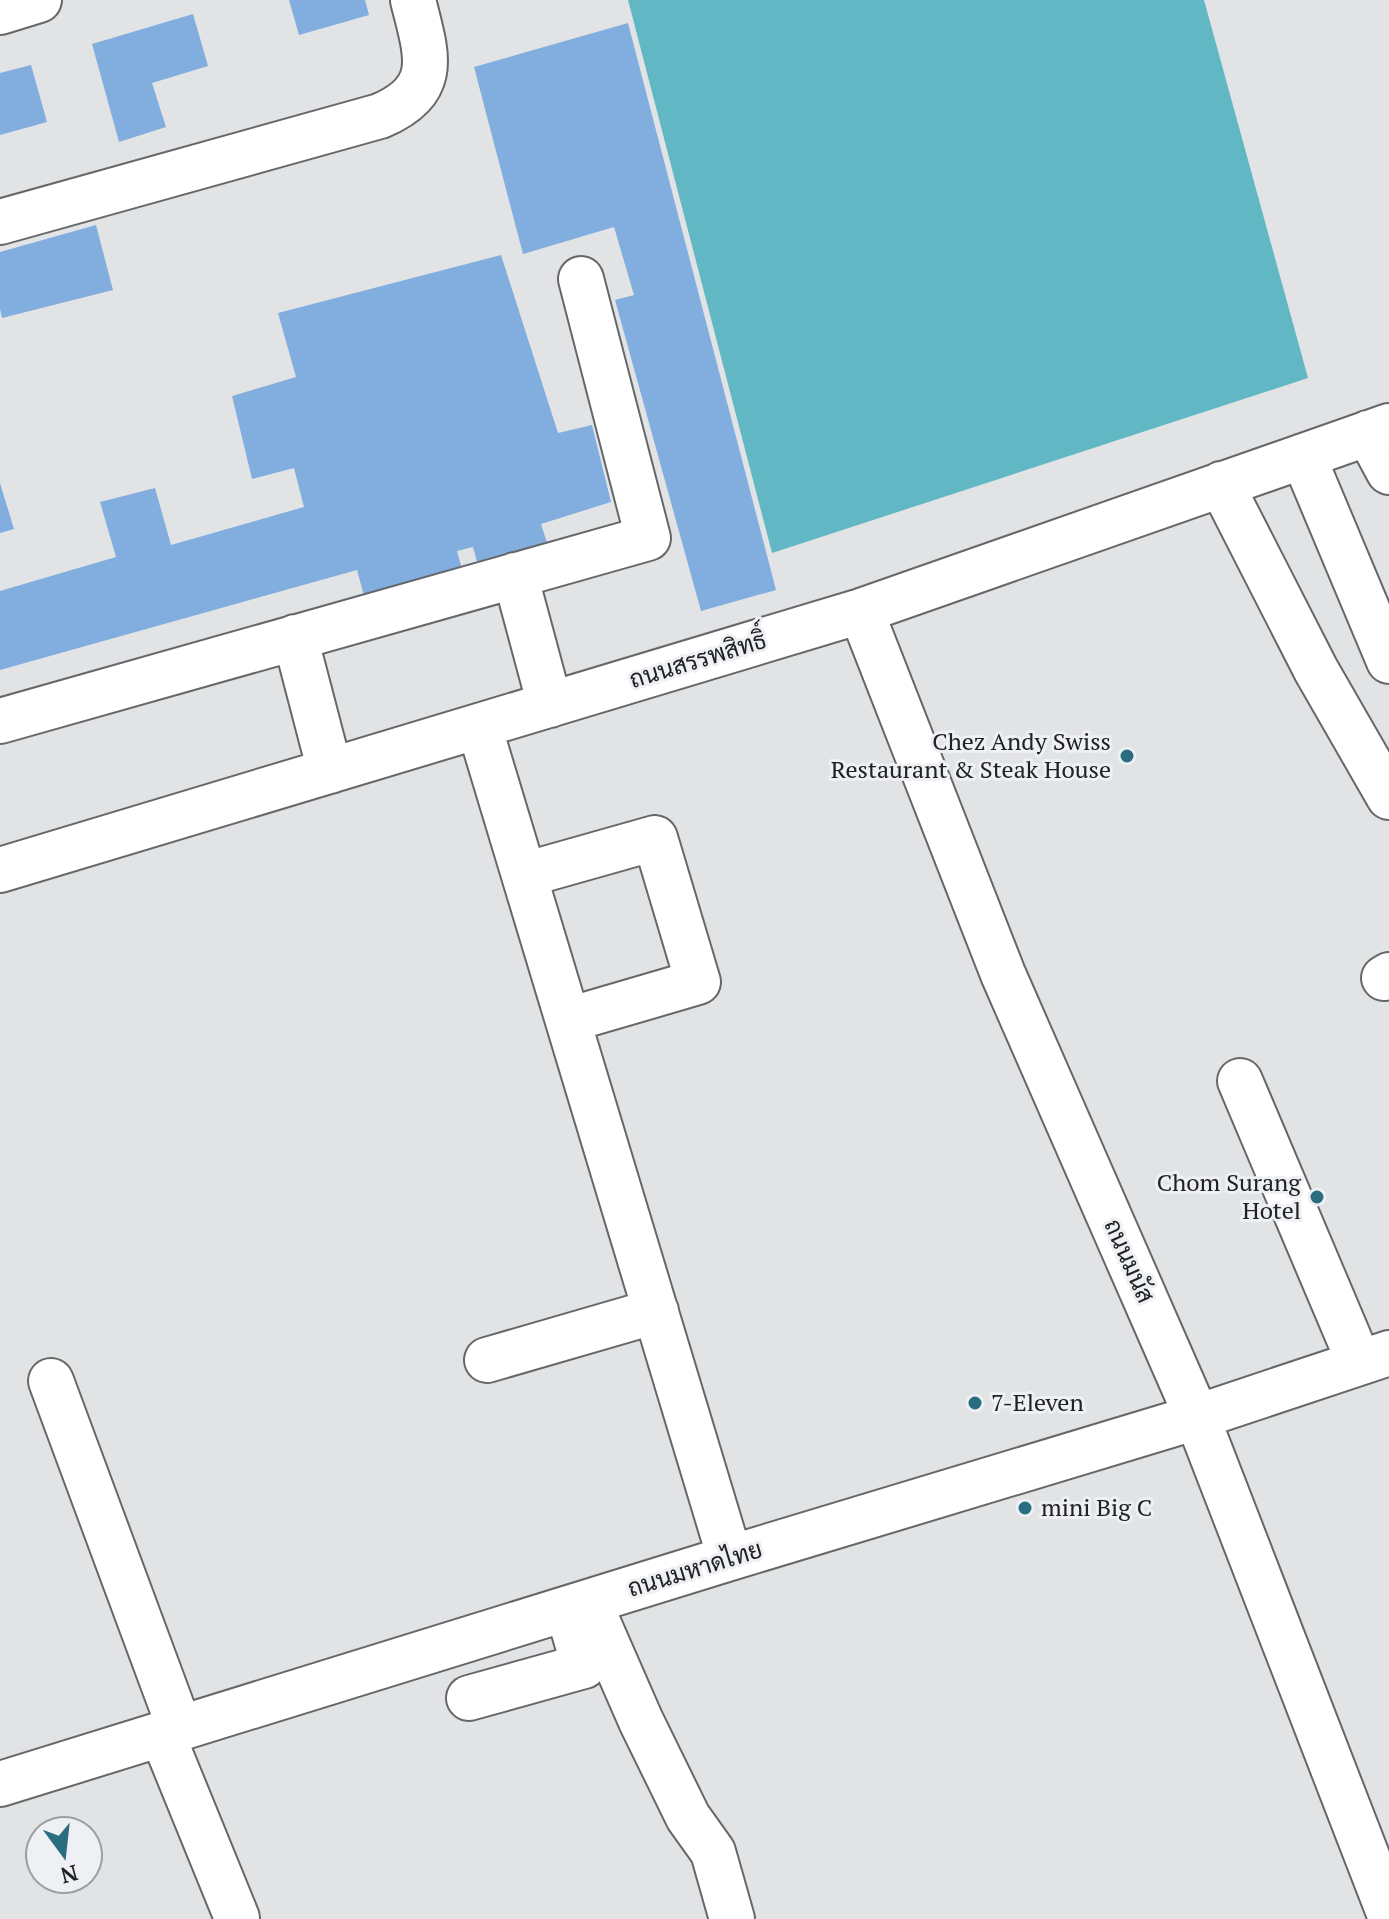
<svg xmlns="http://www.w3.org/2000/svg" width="1389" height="1919" font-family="'PT Serif',Sarabun,serif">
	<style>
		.water { fill: #61b8c4 }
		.building { fill: #82aedf }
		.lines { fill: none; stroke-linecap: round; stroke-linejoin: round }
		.minor-casing { stroke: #656769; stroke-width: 48 }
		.minor { stroke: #fff; stroke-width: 44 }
		.poi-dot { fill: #2b6d80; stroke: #eef0f3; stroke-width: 3 }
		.labels { text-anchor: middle; stroke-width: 6; stroke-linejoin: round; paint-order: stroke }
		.street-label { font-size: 24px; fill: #212223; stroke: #eef0f3 }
		.poi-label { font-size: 24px; fill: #212223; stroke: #eef0f3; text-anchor: end }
	</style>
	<rect width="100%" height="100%" fill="#e1e3e5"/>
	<path class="water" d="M628 0H1204L1308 378 772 553Z"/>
	<path class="building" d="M289 0H365L369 15 299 35Z
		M193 14 208 66 152 83 166 127 119 142 92 44Z
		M628 23 776 590 701 611 615 300 634 295 614 227 523 254 474 67Z
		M31 65 47 122 0 135V73Z
		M96 225 113 290 2 318 0 309V252Z
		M501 255 558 433 592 425 611 502 541 524 549 549 479 569 473 547 457 551 462 569 364 596 357 570 0 670V591L116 557 100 502 155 488 171 545 304 507 294 468 252 479 232 396 296 377 278 313Z
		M0 483 14 529 0 533Z"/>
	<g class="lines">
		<defs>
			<path id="minor" d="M0 12 39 0
				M0 222 380 116C442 90 426 53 413 0
				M1368 433 1389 472
				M1303 456 1389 661
				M1221 484 1316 670 1389 797
				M515 575 550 705
				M861 611 1003 974 1197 1417 1389 1913
				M295 637 330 771
				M0 721 648 538 581 279
				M479 726 730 1558
				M0 870 861 611 1389 426
				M524 875 655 838 698 982 568 1020
				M1384 978 1389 975
				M1240 1081 1359 1362
				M487 1360 656 1311
				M51 1381 180 1729
				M589 1602 641 1721 688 1817 713 1852 732 1919
				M469 1698 584 1666 568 1611
				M162 1734 237 1918
				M0 1784 730 1558 1197 1417 1389 1353"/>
		</defs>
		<use href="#minor" class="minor-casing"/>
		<use href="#minor" class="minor"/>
	</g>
	<g class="poi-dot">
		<circle cx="1127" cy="756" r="8"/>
		<circle cx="1317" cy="1197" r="8"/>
		<circle cx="975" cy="1403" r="8"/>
		<circle cx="1025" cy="1508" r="8"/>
	</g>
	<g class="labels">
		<g class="street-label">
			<text transform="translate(698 660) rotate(-17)" y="8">ถนนสรรพสิทธิ์</text>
			<text transform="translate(1129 1261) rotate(66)" y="8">ถนนมนัส</text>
			<text transform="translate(695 1569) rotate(-17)" y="8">ถนนมหาดไทย</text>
		</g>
		<g class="poi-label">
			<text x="1111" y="750">Chez Andy Swiss<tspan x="1111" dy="28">Restaurant &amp; Steak House</tspan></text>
			<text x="1301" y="1191">Chom Surang<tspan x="1301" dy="28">Hotel</tspan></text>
			<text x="991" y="1411" text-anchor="start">7-Eleven</text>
			<text x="1041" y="1516" text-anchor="start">mini Big C</text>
		</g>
	</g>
	<g transform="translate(64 1855) rotate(165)"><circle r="38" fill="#eef0f3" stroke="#9c9ea0" stroke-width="2"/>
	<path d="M0-6L14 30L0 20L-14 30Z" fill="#2b6d80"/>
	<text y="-12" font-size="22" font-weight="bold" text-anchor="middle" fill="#212223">N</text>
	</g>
</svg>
